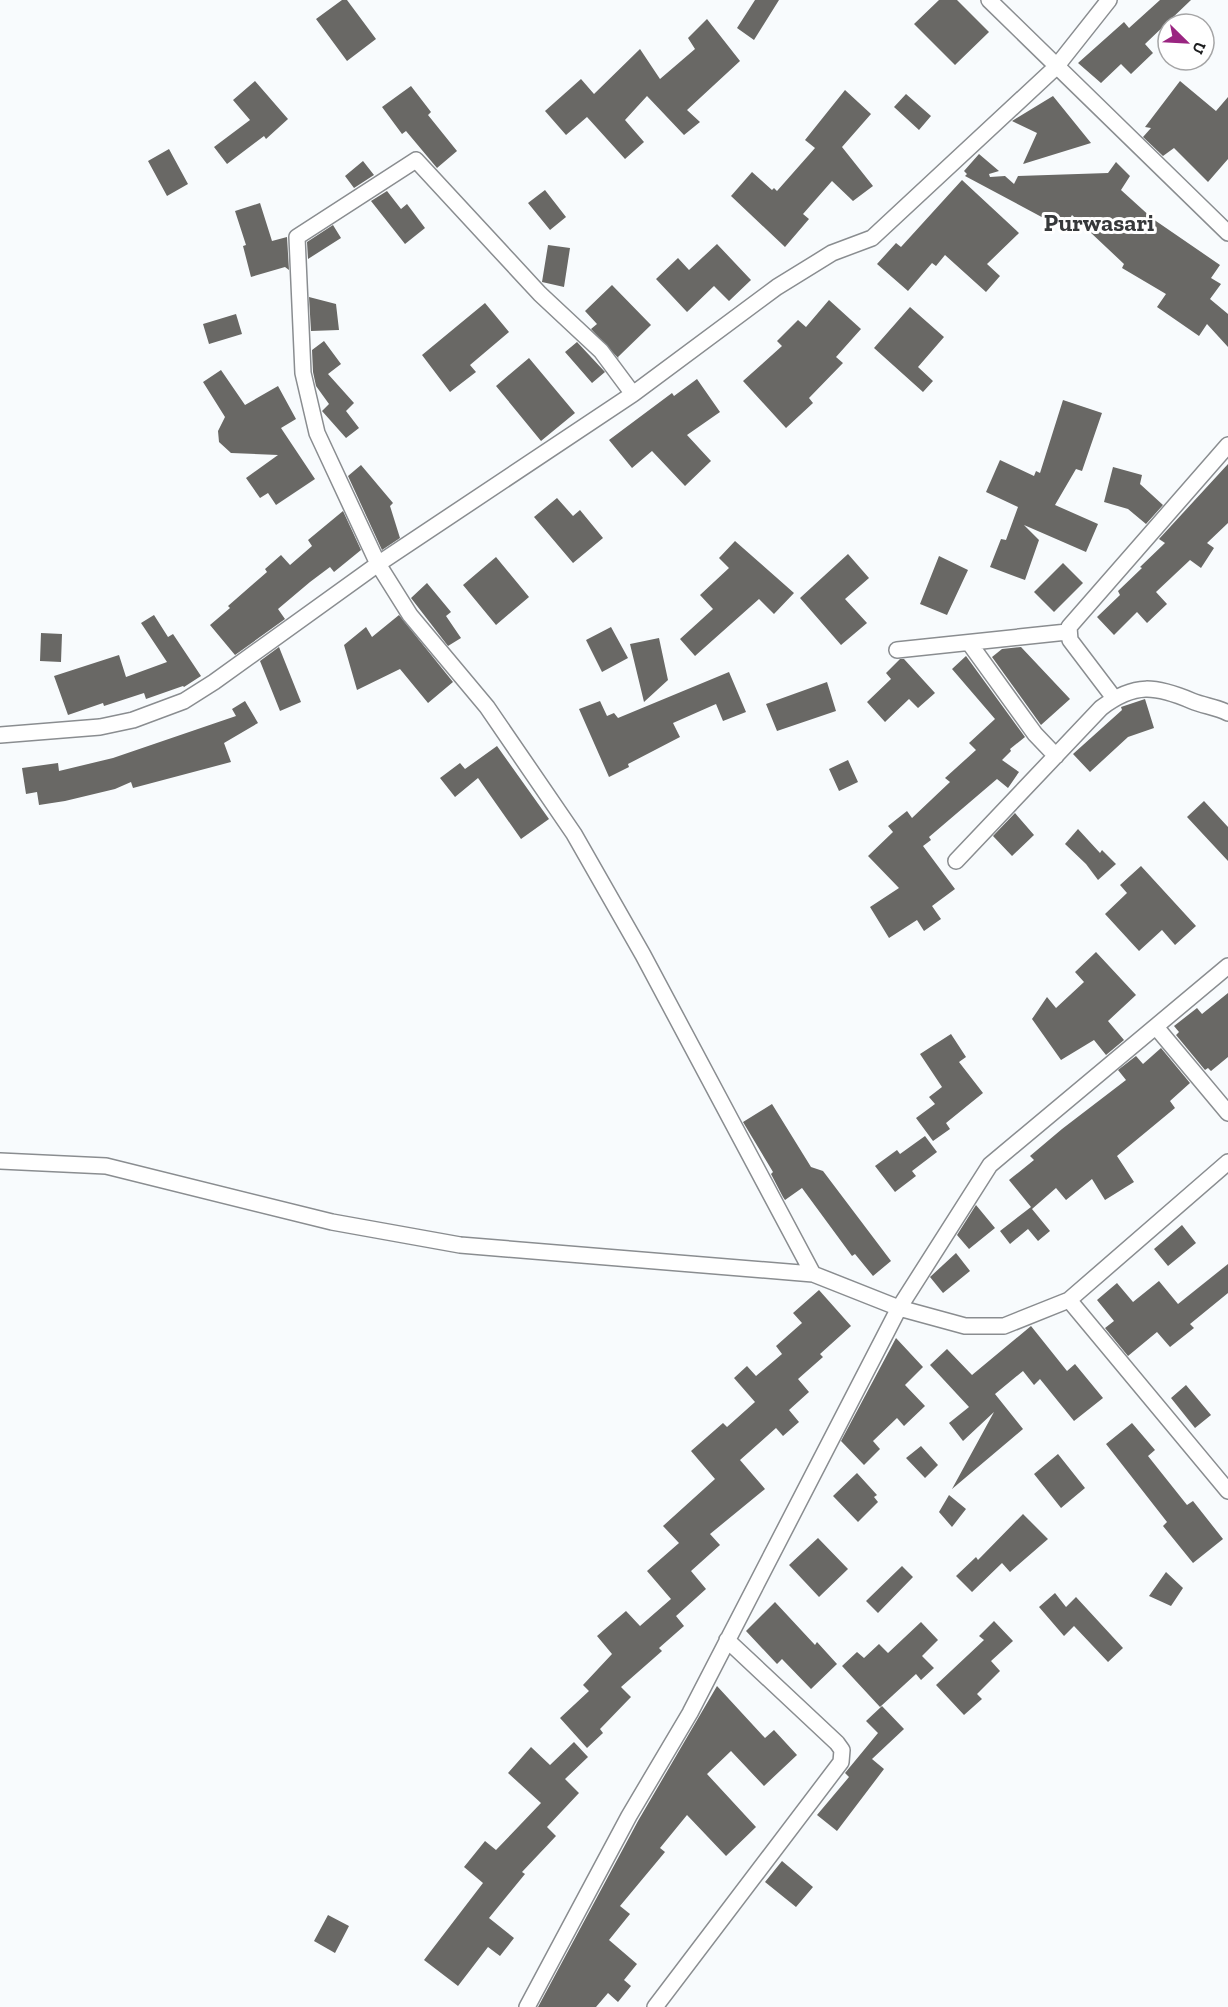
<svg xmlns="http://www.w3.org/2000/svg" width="1228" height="2007" font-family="'Zilla Slab',serif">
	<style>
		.building { fill: #696865 }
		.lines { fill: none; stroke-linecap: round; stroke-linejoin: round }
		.street-casing { stroke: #8a8d90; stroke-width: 18 }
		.street { stroke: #fff; stroke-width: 15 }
		.labels { text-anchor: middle; stroke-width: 6; stroke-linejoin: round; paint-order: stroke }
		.quarter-label { font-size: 24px; font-weight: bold; fill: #36383a; stroke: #fff }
	</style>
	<rect width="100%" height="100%" fill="#f8fbfd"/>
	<path class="building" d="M342 0H347L376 39 347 61 316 19Z
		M755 0H779L754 40 737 28Z
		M939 0H957L989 32 955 65 914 24Z
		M1160 0H1191L1145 44 1153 53 1131 74 1121 64 1101 83 1078 63 1124 22 1129 28Z
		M707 19 740 61 687 110 700 122 684 135 647 96 625 120 644 142 625 159 587 117 566 135 545 111 581 79 594 94 640 49 660 79 695 49 688 38Z
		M255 81 288 119 266 139 264 136 227 164 214 147 250 120 233 100Z
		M1180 81 1216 111 1228 97V159L1208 182 1174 148 1163 156 1143 137 1151 128 1145 127Z
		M411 86 431 112 428 115 457 151 437 168 406 131 402 134 382 107Z
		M845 90 871 114 842 147 873 186 853 201 832 181 803 214 809 219 785 247 731 196 752 172 772 190 774 188 777 191 815 148 805 140Z
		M906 94 931 116 919 130 894 107Z
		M1053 96 1091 143 1023 164 1037 133 1012 121Z
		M169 149 188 184 167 196 148 161Z
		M979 154 999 171 989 174 990 177 1005 176 1014 184 1018 176 1108 173 1116 162 1130 176 1121 190 1153 219 1220 265 1211 278 1221 284 1210 299 1228 314V347L1207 324 1199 336 1157 307 1166 294 1122 268 1124 264 1072 215 1064 229 965 176 967 174 964 171Z
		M363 161 374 175 354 188 345 176Z
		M962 180 1019 233 987 264 1000 276 986 292 945 255 936 266 932 263 908 291 877 264 896 243 901 247Z
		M545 190 566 217 550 230 528 203Z
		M387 191 401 209 407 204 425 228 405 244 371 201Z
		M260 203 272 241 287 237 289 270 285 267 251 277 243 246 246 245 235 211Z
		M333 225 341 238 308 259 307 242Z
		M717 244 751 280 729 301 714 286 687 312 656 279 678 258 689 270Z
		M548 245 570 248 564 287 542 282Z
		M612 285 651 325 618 357 619 359 591 329 597 324 585 311Z
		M309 297 336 304 339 330 311 331Z
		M829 300 861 329 836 357 843 363 809 398 813 403 786 428 743 381 782 346 777 341 798 320 806 327Z
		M485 303 509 332 470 365 476 372 450 392 422 355Z
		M910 307 944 337 918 367 933 381 923 392 874 348Z
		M236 314 242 334 209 344 203 324Z
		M324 341 341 364 328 374 354 403 346 411 359 428 346 438 322 411 329 404 316 386 313 372 312 350Z
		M577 342 605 372 592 383 565 352Z
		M529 358 575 413 541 441 496 386Z
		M221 370 245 405 278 386 296 419 281 428 315 479 276 505 268 493 260 498 246 478 278 455 231 453 219 442 218 431 225 417 203 382Z
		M697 379 720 412 687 435 711 461 685 486 652 451 632 468 609 440 672 393 674 396Z
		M1063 400 1102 413 1082 471 1076 469 1055 505 1098 524 1086 552 1024 525 1039 540 1025 580 990 567 1001 539 1006 540 1018 507 986 492 1000 460 1034 476 1036 471 1040 473Z
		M1228 464V523L1207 543 1214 548 1201 568 1190 560 1156 592 1167 604 1147 623 1137 612 1114 635 1097 617 1120 595 1118 591 1142 568 1140 567 1165 543 1159 539Z
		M361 465 393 503 390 506 400 538 382 550 348 476Z
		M1113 467 1142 475 1140 484 1163 505 1146 524 1128 509 1104 502Z
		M557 498 573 516 580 510 603 538 573 563 534 517Z
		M343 511 361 550 334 572 330 567 310 582 278 609 285 619 235 655 210 625 230 608 228 606 267 572 265 569 281 555 290 565 312 546 308 540Z
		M735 541 794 593 774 614 759 599 695 656 680 639 713 609 700 595 729 568 719 558Z
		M848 554 869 578 845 599 867 623 841 645 800 598Z
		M939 556 968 570 947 615 920 604Z
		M496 557 529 597 496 625 463 585Z
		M1063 563 1083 583 1054 612 1034 592Z
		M427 583 451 612 446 616 461 638 448 646 411 598Z
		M154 615 168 637 173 634 201 676 184 687 183 686 146 699 144 693 104 706 103 703 68 715 54 676 119 655 126 677 167 662 141 623Z
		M399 615 453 682 428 703 400 669 357 690 344 645 366 627 372 637Z
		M611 627 628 658 602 672 586 640Z
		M41 633 62 634 61 662 40 661Z
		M659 638 668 680 644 702 630 644Z
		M279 647 301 702 280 711 260 661Z
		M1021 647 1070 699 1041 725 992 657 1002 649Z
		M966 656 1025 737 1010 749 1011 751 1002 760 1019 772 1008 788 997 779 929 837 931 840 923 846 955 889 932 906 941 919 924 931 917 920 889 938 870 907 899 888 868 856 893 832 888 826 907 811 912 818 950 782 945 778 976 750 969 743 995 719 952 669Z
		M900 659H904L935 693 918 708 909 699 885 722 867 702 891 679 886 673Z
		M729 672 746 712 723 721 716 704 673 723 680 737 628 764 629 767 609 777 579 709 600 701 607 716 614 713 618 718Z
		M827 682 836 711 777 731 766 704Z
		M1145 699 1154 728 1128 737 1090 772 1073 754 1122 710 1121 707Z
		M245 701 258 723 224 743 231 762 133 788 131 782 115 789 65 801 39 805 37 792 26 794 22 768 58 763 59 771 113 758 236 716 232 709Z
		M497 746 549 819 521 839 478 778 455 797 440 778 460 763 465 769Z
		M848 760 858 782 839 791 829 769Z
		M1204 801 1228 827V861L1187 817Z
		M1015 813 1034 835 1012 856 993 836Z
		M1078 829 1100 853 1102 850 1116 864 1098 880 1086 864 1065 844Z
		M1141 866 1196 926 1175 945 1162 930 1139 951 1105 914 1127 893 1120 885Z
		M1096 952 1136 995 1108 1021 1124 1040 1106 1055 1094 1040 1061 1060 1032 1019 1047 997 1056 1008 1084 982 1075 972Z
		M1228 993V1057L1211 1071 1208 1068 1205 1070 1176 1035 1179 1032 1174 1026 1197 1008 1202 1014Z
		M951 1034 966 1057 959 1062 983 1093 946 1123 950 1129 933 1141 916 1118 935 1104 929 1097 942 1087 920 1054Z
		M1161 1048 1190 1083 1170 1101 1175 1108 1117 1156 1134 1182 1105 1200 1092 1179 1066 1200 1056 1188 1032 1209 1050 1231 1038 1241 1028 1229 1010 1244 1000 1231 1031 1207 1009 1180 1034 1160 1030 1156 1062 1129 1126 1080 1118 1070 1136 1056 1143 1064Z
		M772 1104 811 1167 823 1171 891 1261 873 1276 855 1254 852 1256 802 1188 785 1200 783 1197 771 1174 773 1172 743 1122Z
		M925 1136 937 1152 912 1171 916 1176 895 1192 875 1166 897 1150 900 1154Z
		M976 1205 995 1228 969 1249 957 1235Z
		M1182 1225 1196 1243 1168 1266 1154 1249Z
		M956 1253 970 1271 943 1293 930 1277Z
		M1228 1264V1293L1190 1324 1194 1328 1170 1347 1157 1332 1128 1356 1105 1328 1114 1321 1097 1300 1117 1283 1133 1302 1159 1281 1178 1304Z
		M819 1290 851 1326 820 1354 823 1357 798 1379 809 1392 789 1410 799 1422 783 1436 776 1428 740 1460 765 1489 710 1534 720 1545 691 1571 706 1589 676 1616 684 1626 659 1648 662 1651 621 1687 631 1697 600 1729 603 1733 587 1748 560 1718 589 1691 583 1685 612 1654 597 1636 626 1611 640 1626 671 1599 647 1571 679 1543 663 1526 715 1479 691 1451 723 1423 727 1427 755 1402 734 1378 747 1366 756 1376 782 1354 776 1346 802 1323 793 1313Z
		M1031 1326 1067 1371 1075 1364 1103 1398 1074 1421 1040 1379 1034 1385 1023 1371 995 1394 1023 1429 952 1489 994 1412 963 1441 949 1423 969 1407 930 1365 947 1349 972 1375Z
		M896 1338 923 1367 905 1385 925 1406 904 1426 897 1418 873 1441 880 1449 864 1465 841 1441Z
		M1186 1385 1211 1415 1195 1428 1171 1398Z
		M1132 1423 1155 1450 1148 1456 1187 1505 1193 1501 1223 1539 1193 1563 1163 1526 1167 1522 1106 1444Z
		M921 1446 938 1465 925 1478 906 1458Z
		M1058 1454 1085 1488 1061 1508 1034 1474Z
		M857 1473 877 1495 874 1497 878 1502 858 1522 833 1496Z
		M949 1495 966 1509 952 1527 939 1512Z
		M1023 1514 1048 1539 1010 1572 1002 1563 972 1592 956 1576 976 1557 978 1560Z
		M818 1538 848 1569 819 1597 789 1565Z
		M902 1566 913 1577 878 1613 866 1601Z
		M1166 1572 1183 1588 1171 1606 1149 1596Z
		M1055 1593 1066 1607 1076 1597 1123 1648 1108 1662 1074 1626 1064 1636 1039 1607Z
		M775 1602 815 1645 817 1642 837 1664 811 1689 782 1659 777 1664 746 1631Z
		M994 1621 1013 1641 991 1661 1000 1671 977 1694 982 1699 964 1715 936 1685 984 1640 979 1636Z
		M921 1622 938 1640 922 1656 934 1668 921 1680 916 1674 880 1707 842 1666 857 1652 864 1658 879 1644 888 1653Z
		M717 1686 765 1738 774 1730 797 1755 764 1786 731 1751 707 1774 756 1827 726 1856 687 1815 660 1848 665 1852 620 1906 630 1914 609 1940 637 1964 624 1980 631 1986 618 2002 608 1993 596 2007H538L638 1821Z
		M882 1706 904 1729 872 1759 884 1769 837 1831 817 1815 849 1777 845 1773 878 1733 866 1721Z
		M574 1742 588 1757 565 1779 579 1793 547 1827 556 1836 522 1872 525 1874 489 1918 514 1938 500 1956 488 1947 458 1986 424 1960 483 1883 464 1867 485 1841 496 1850 541 1803 508 1773 531 1747 550 1765Z
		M782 1861 813 1887 796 1907 765 1882Z
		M328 1915 349 1926 335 1953 314 1941Z"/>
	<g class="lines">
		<defs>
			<path id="street" d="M989 0 1228 233
				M633 394 601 351 540 294 416 160 297 237 303 373 317 433 378 564 410 615 487 707 574 834 643 955 813 1274 899 1308 965 1326H1004L1069 1300 1228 1162
				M970 644 1035 734 1056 756
				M897 650 1067 632
				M1114 698 1070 640 1069 627 1228 445
				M0 735 100 727 133 720 184 701 214 682 378 564 633 394 777 287 832 253 872 238 1056 67 1109 0
				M956 861 1101 708C1135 682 1156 686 1192 701 1204 706 1217 707 1228 713
				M1156 1027 1228 1113
				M0 1161 106 1166 332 1222 460 1245 813 1274
				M1069 1300 1228 1491
				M527 2007 629 1816 690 1713 899 1308 990 1165 1228 966
				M655 2007 841 1762 842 1750 837 1743 727 1640"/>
		</defs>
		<use href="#street" class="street-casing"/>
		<use href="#street" class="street"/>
	</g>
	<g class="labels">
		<g class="quarter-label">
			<text x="1099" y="231">Purwasari</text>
		</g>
	</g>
	<g transform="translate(1186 42) rotate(114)"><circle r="28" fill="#ffffff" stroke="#a5a5a6" stroke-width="1.5"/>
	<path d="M0-4.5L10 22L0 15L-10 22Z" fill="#9a2581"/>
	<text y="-9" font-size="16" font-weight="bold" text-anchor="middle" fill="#1e1f20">U</text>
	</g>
</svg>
